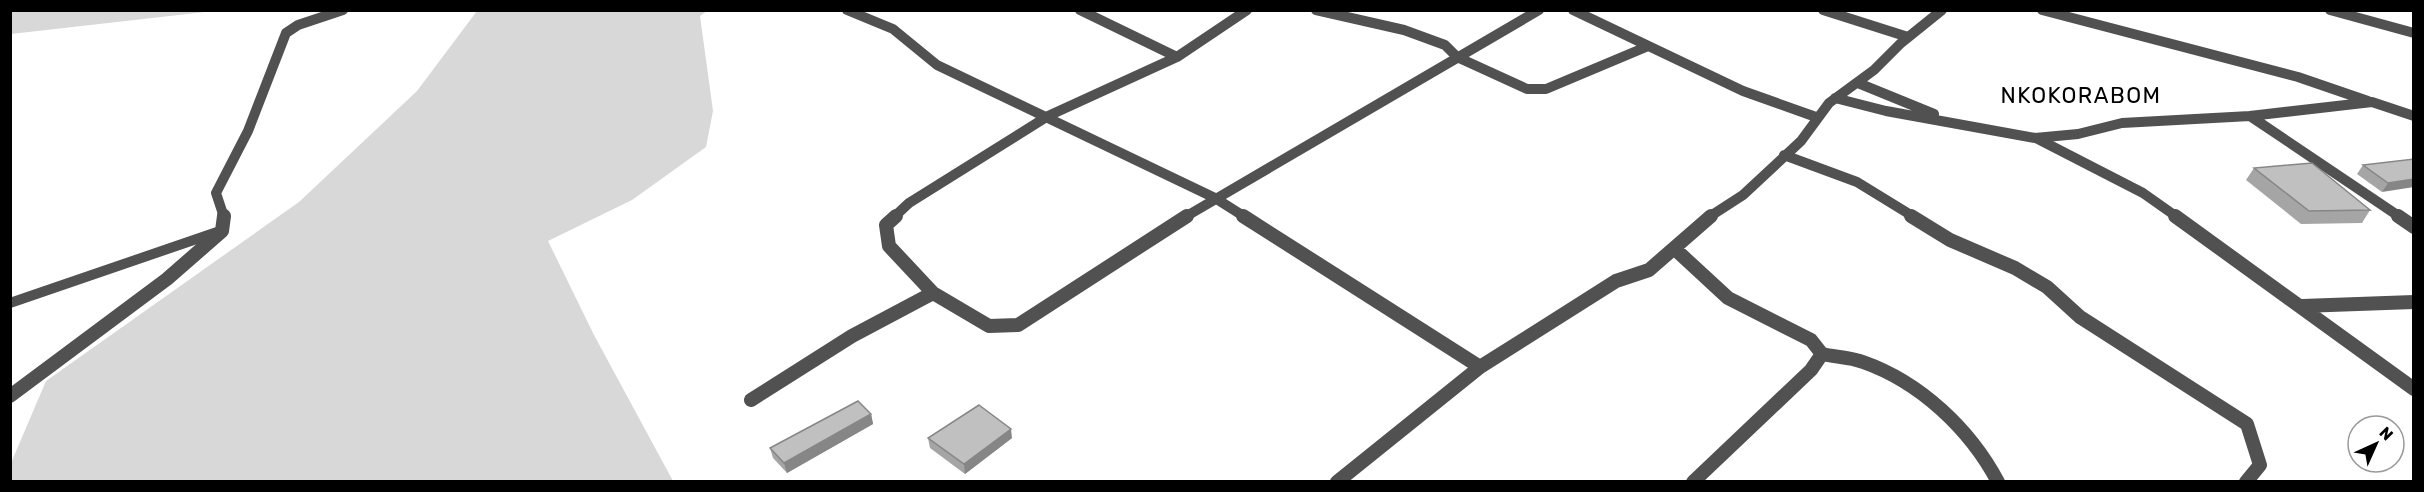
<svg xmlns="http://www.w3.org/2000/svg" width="2424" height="492" font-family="Rubik,sans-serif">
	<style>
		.green { fill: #d8d8d8 }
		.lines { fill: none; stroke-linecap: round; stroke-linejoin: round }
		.lane { stroke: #515151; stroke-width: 10 }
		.street-far1 { stroke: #515151; stroke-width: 10 }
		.street { stroke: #515151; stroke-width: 14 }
		.wall { fill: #a5a5a5 }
		.shaded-wall { fill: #868686 }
		.building { fill: #c0c0c0; stroke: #868686; stroke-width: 1.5 }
		.labels { text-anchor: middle; stroke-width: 4.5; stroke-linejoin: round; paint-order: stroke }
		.quarter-label { font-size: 22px; letter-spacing: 1.5px; fill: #000; stroke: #fff }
	</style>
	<rect width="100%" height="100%" fill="#fff"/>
	<path class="green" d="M11 10H214V11L11 34Z
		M477 11H707L700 16 713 111 706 147 632 200 548 241 594 335 673 481H11V463L46 381 299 202 417 91Z"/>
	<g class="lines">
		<path class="lane" d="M10 303 217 232"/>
		<path class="street-far1" d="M847 10 893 29 937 65 1215 198 1245 217
			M1080 10 1177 57
			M1316 10 1404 30 1445 45 1457 57 1527 89H1546L1646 47
			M1573 10 1743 91 1816 117
			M1823 10 1908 37
			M2042 10 2298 77 2368 101
			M2330 10 2414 33
			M1858 83 1934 114
			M1835 98 1886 111 2035 138 2078 134 2122 123 2250 116 2372 102 2414 116
			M2250 116 2400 217
			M2036 138 2143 193 2177 217
			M1784 155 1857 182 1914 217
			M224 217 216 193 248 131 286 33 298 25 343 10
			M894 217 909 203 1048 116 1177 57 1247 10
			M1185 217 1539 10
			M1709 217 1743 195 1801 141 1829 103 1874 70 1901 43 1942 10"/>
		<path class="street" d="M896 216 886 225 889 246 933 293 989 326 1018 325 1187 216
			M1243 216 1480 367
			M1911 216 1950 240 2015 268 2047 287 2080 317 2247 424 2260 465 2246 482
			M2175 216 2414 389
			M2398 216 2414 227
			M1675 249 1728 298 1811 340 1822 354 1811 370 1693 482
			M2302 306 2414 302
			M1822 354C1835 357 1850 357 1863 362 1920 382 1970 429 1998 482
			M10 396 167 279 222 231 224 216
			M751 400 852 336 933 293
			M1337 482 1480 367 1616 281 1649 270 1711 216"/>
	</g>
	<path class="wall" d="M2414 159 2382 192 2357 174 2363 165Z
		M2254 168 2370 210 2362 223 2301 224 2246 180Z
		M871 414 873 424 787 473 773 458 770 448Z
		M928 438H1012L965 474 930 448Z"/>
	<path class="shaded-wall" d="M2414 179V187L2382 192 2388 183Z
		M871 414 873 424 787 473 784 463Z
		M1011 429 1012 438 965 474 964 464Z"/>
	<path class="building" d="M2414 159V179L2388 183 2363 165Z
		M2312 163 2370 210 2309 211 2254 168Z
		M858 401 871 414 784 463 770 448Z
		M979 405 1011 429 964 464 928 438Z"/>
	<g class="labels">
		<g class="quarter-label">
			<text x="2081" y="103">NKOKORABOM</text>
		</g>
	</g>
	<rect width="2424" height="492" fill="none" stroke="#000000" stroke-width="24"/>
	<g transform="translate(2376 444) rotate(45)"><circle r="28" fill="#ffffff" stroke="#999999" stroke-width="1.5"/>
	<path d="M0-4.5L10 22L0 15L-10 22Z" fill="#000000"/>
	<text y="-9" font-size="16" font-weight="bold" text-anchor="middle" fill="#000000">N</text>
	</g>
</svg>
